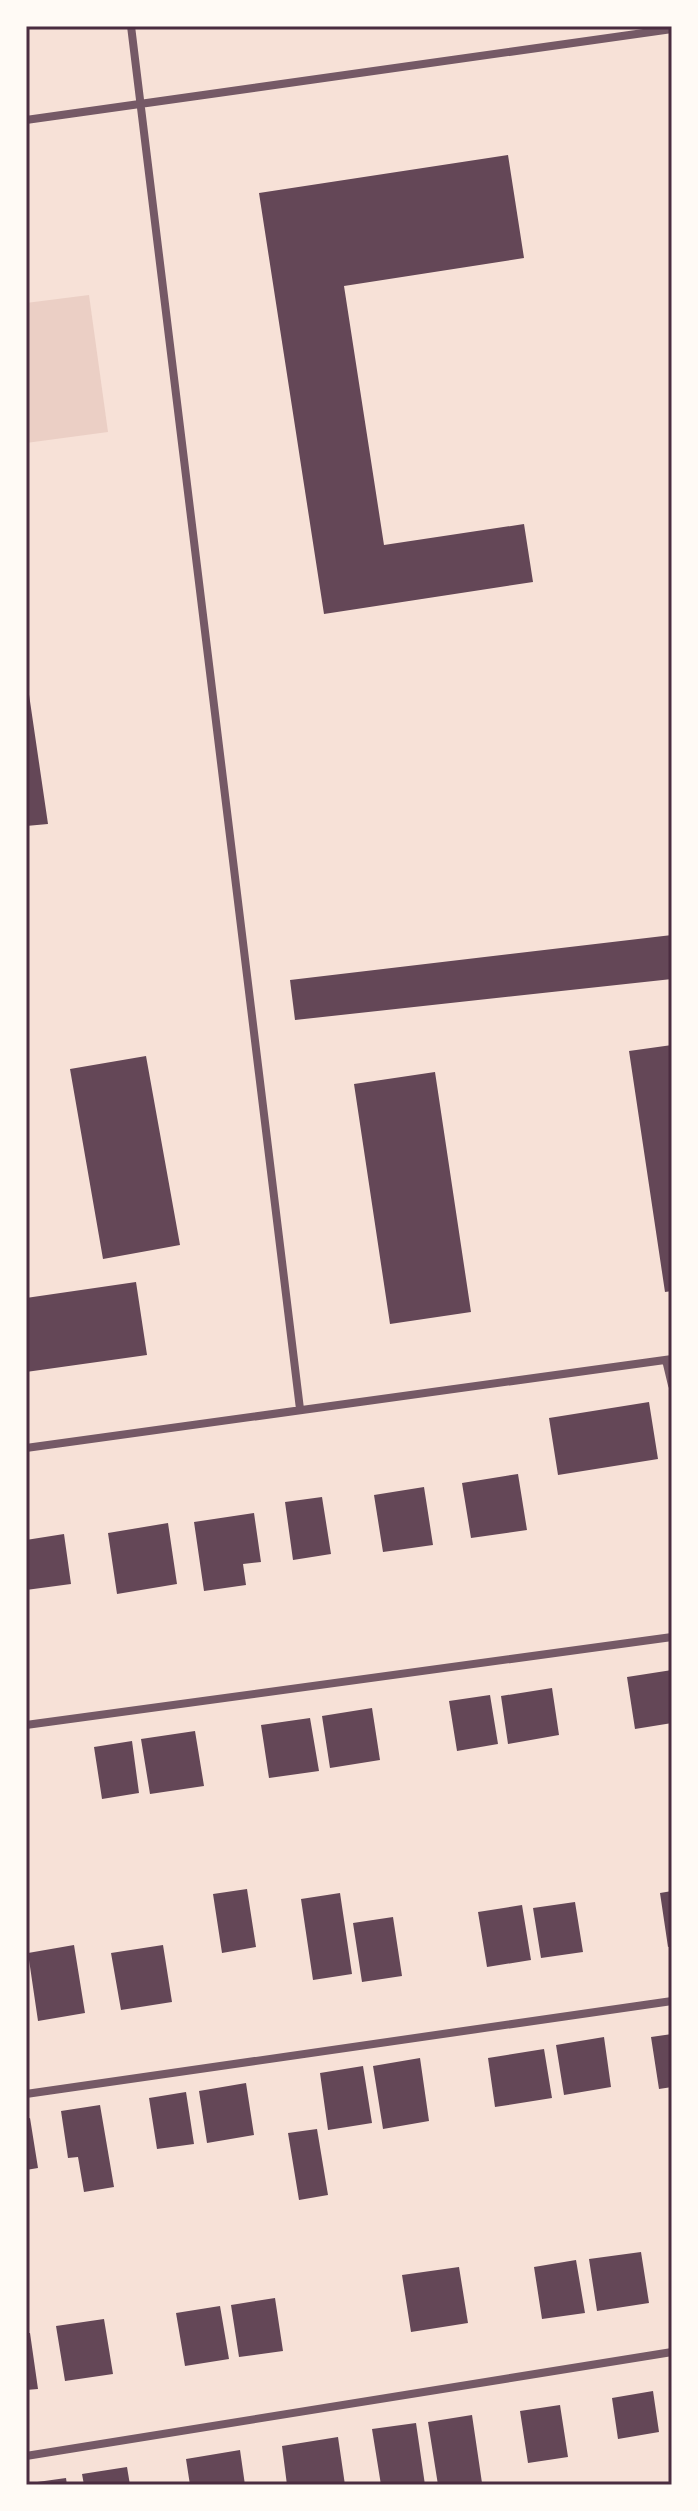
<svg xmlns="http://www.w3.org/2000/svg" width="698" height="2511" font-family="'Exo 2',sans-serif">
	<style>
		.green { fill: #ebcfc5 }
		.building { fill: #644757 }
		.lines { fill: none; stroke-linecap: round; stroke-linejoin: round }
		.minor { stroke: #755966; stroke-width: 8 }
		.neatline { fill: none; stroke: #4a2c40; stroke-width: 3 }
	</style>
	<rect width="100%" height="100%" fill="#f7e1d7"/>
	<path class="green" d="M89 295 108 432 26 443V303Z"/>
	<path class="building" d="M508 155 524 258 344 286 384 545 524 524 533 582 324 614 259 193Z
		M26 674 48 824 26 826Z
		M672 935V979L295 1020 290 980Z
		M672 1045V1291L665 1292 629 1051Z
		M146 1056 180 1245 103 1259 70 1069Z
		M435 1072 471 1312 390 1324 354 1084Z
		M136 1282 147 1355 26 1372V1298Z
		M649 1402 658 1459 558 1475 549 1418Z
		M518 1474 527 1530 471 1538 462 1483Z
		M424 1487 433 1545 383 1552 374 1495Z
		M322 1497 331 1554 293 1560 285 1502Z
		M254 1513 261 1562 243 1564 246 1585 204 1591 194 1522Z
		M168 1523 177 1584 117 1594 108 1533Z
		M64 1534 71 1584 26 1590V1540Z
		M672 1670V1723L635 1729 627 1677Z
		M552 1688 559 1735 508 1744 501 1696Z
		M490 1695 498 1744 457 1751 449 1701Z
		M372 1708 380 1760 330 1768 322 1716Z
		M310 1718 319 1771 269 1778 261 1725Z
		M195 1731 204 1786 150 1794 141 1739Z
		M132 1741 139 1793 102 1799 94 1747Z
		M247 1889 256 1947 222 1953 213 1894Z
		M672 1891V1946L668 1947 660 1893Z
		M340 1893 352 1974 313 1980 301 1899Z
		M575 1902 583 1952 541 1958 533 1908Z
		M522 1905 531 1960 487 1967 478 1912Z
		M393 1917 402 1976 362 1982 353 1923Z
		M74 1945 85 2013 38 2021 28 1953Z
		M163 1945 172 2002 121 2010 111 1953Z
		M672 2034V2087L659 2089 651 2037Z
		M604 2037 611 2087 564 2095 556 2045Z
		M544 2049 552 2098 495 2107 488 2058Z
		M420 2058 429 2121 383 2129 373 2066Z
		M363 2066 372 2123 328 2130 320 2073Z
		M246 2083 254 2135 207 2143 199 2091Z
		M186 2092 194 2144 157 2149 149 2098Z
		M100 2105 114 2187 84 2192 78 2157 68 2158 61 2111Z
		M30 2118 38 2168 26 2170V2119Z
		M317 2129 328 2195 299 2200 288 2133Z
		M641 2252 649 2303 597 2311 589 2259Z
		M576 2260 585 2313 542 2319 534 2267Z
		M459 2267 468 2323 411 2332 402 2275Z
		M275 2298 283 2351 239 2357 231 2305Z
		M220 2306 229 2359 185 2366 176 2313Z
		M104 2319 113 2374 65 2381 56 2326Z
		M26 2333H30L38 2389 26 2390Z
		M653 2391 659 2432 618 2439 612 2398Z
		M560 2405 568 2457 528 2463 520 2411Z
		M472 2415 482 2483 438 2485 428 2422Z
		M416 2423 425 2485H381L372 2429Z
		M338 2437 345 2485H287L282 2446Z
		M240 2450 245 2485H190L186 2459Z
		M127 2467 130 2485H84L82 2474Z
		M66 2478 67 2485H30V2483Z"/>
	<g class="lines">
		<path class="minor" d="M131 26 300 1409
			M26 120 672 29
			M666 1360 672 1385
			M26 1448 672 1359
			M26 1725 672 1637
			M26 2094 672 2001
			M26 2456 672 2352"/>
	</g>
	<rect width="698" height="2511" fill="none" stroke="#fffaf5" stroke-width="56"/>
	<rect x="28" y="28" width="642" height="2455" class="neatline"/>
</svg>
